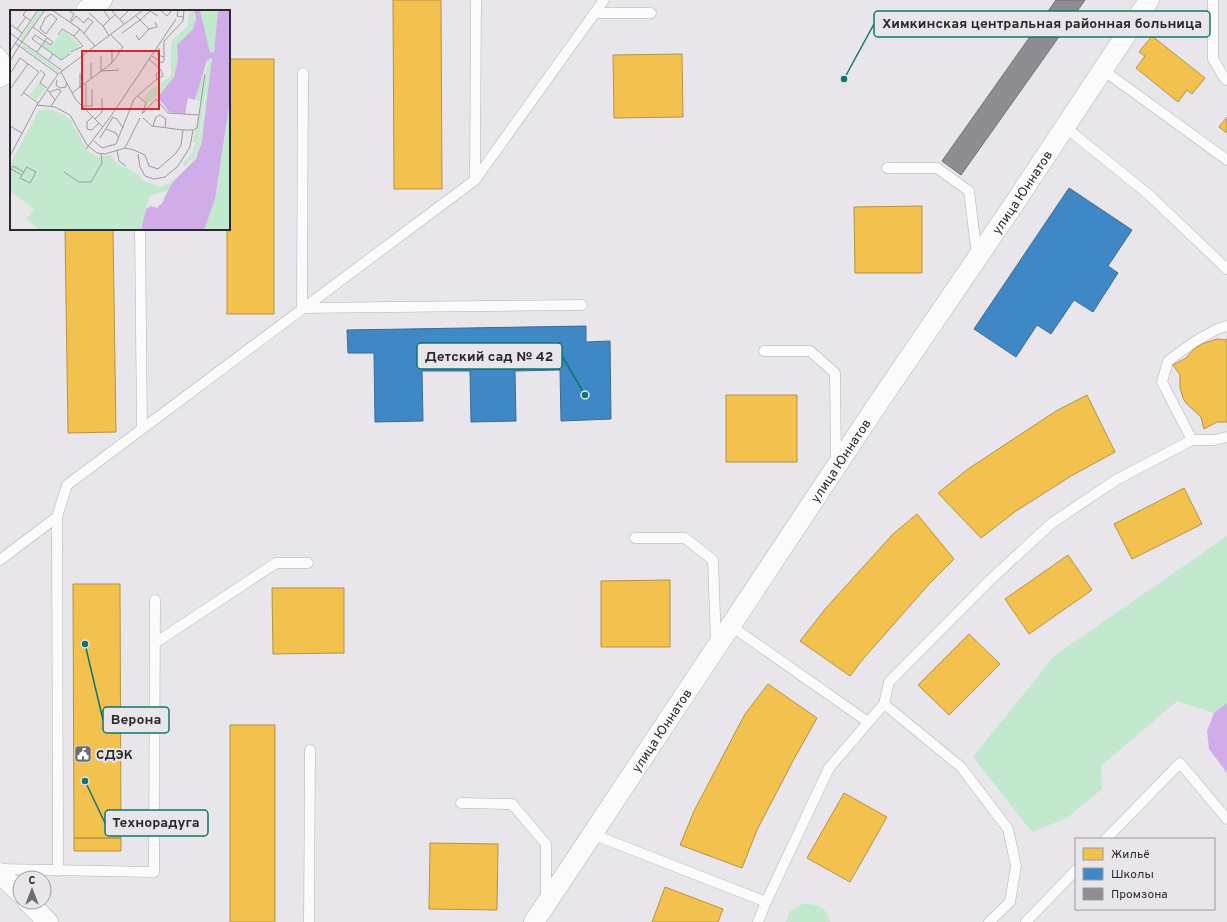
<svg xmlns="http://www.w3.org/2000/svg" width="1227" height="922" font-family="Overpass,sans-serif">
	<style>
		.green { fill: #c2e8cd }
		.water { fill: #d0ade8 }
		.homes { fill: #f2c14e; stroke: #b69344 }
		.schools { fill: #3f88c5; stroke: #396c97 }
		.industry { fill: #8d8d92; stroke: #706f73 }
		.lines { fill: none; stroke-linecap: round; stroke-linejoin: round }
		.lane-casing { stroke: #b4b2b5; stroke-width: 11 }
		.street-casing { stroke: #b4b2b5; stroke-width: 21 }
		.secondary-casing { stroke: #b4b2b5; stroke-width: 23 }
		.lane { stroke: #fcfbfc; stroke-width: 10 }
		.street { stroke: #fcfbfc; stroke-width: 20 }
		.secondary { stroke: #fcfbfc; stroke-width: 22 }
		.labels { text-anchor: middle; stroke-width: 4; stroke-linejoin: round; paint-order: stroke }
		.street-label { font-size: 13px; fill: #2b292c; stroke: #e8e5eb }
		.poi-label { font-size: 13px; font-weight: bold; fill: #2b292c; stroke: #e8e5eb; text-anchor: start }
		.inset-road { fill: none; stroke: #9c9a9e; stroke-width: 1 }
		.view { fill: #d62828; fill-opacity: 0.15; stroke: #d62828; stroke-width: 2 }
		.inset-edge { fill: none; stroke: #2b292c; stroke-width: 2 }
		.leader { fill: none; stroke: #0f766e; stroke-width: 1.5 }
		.callout-dot { fill: #0f766e; stroke: #e8e5eb; stroke-width: 1.5 }
		.callout { fill: #e8e5eb; stroke: #0f766e; stroke-width: 1.5 }
		.callout-label { font-size: 14px; text-anchor: middle; font-weight: bold; fill: #2b292c }
	</style>
	<rect width="100%" height="100%" fill="#e8e6ea"/>
	<path class="green" d="M1227 536V703L1214 713 1177 701 1101 766 1102 789 1067 818 1032 832 973 757 1054 656Z
		M803 904C818 904 826 906 830 922H786L790 911Z"/>
	<path class="water" d="M1227 703V773L1209 749 1207 731 1214 713Z"/>
	<path class="homes" d="M393 0H441L442 189H394Z
		M1152 36 1205 78 1192 94 1187 90 1178 102 1136 68 1145 56 1139 52Z
		M682 54 683 117 614 118 613 55Z
		M229 59H274V314H227V229H229Z
		M1227 117V133L1219 127Z
		M922 206V273H855L854 207Z
		M65 229H113L116 432 68 433Z
		M1217 339 1225 340 1227 339V422H1217L1204 429 1201 417 1186 403 1183 398 1180 387V375L1173 365 1186 358 1195 348 1202 344Z
		M726 395H797V462H726Z
		M1087 395 1115 452 1071 476 1016 511 981 538 938 493 968 469 1056 411Z
		M1184 488 1202 524 1132 559 1114 524Z
		M917 514 954 559 930 583 863 659 850 676 800 641 826 608 893 534Z
		M1068 555 1092 590 1029 634 1005 599Z
		M670 580V647H601V581Z
		M73 584H120L121 838H74Z
		M272 588H344V653L273 654Z
		M969 634 1000 664 949 715 918 685Z
		M768 684 817 718 794 759 757 830 742 868 680 845 694 811 745 714Z
		M230 725H275V922H230Z
		M844 793 887 817 850 882 807 858Z
		M74 838H121V851H74Z
		M430 843 498 844 497 910 429 909Z
		M665 887 723 909 718 922H652Z"/>
	<path class="schools" d="M1069 188 1132 230 1108 266 1118 273 1093 312 1074 300 1051 334 1037 325 1016 357 974 329Z
		M586 326V342L610 341 611 419 561 421 560 370 515 371 516 421 471 422 470 371H422L423 421 375 422 374 353H348L347 330Z"/>
	<path class="industry" d="M1056 0H1085L961 175 942 161Z"/>
	<g class="lines">
		<defs>
			<path id="lane" d="M1213 0V59L1225 79 1227 80
				M594 13H651
				M0 53 11 68
				M1103 70 1227 160
				M303 73 302 308 582 305
				M1065 127 1148 194 1227 269
				M887 168H937L969 191 977 256
				M475 180 604 0
				M140 229 142 429
				M1227 326 1217 329 1194 342 1168 361 1162 382 1192 440H1214L1227 437
				M764 351H810L835 373 836 462
				M57 517 58 871
				M635 538H685L713 560 716 644
				M0 560 57 517 67 485 475 180 476 0
				M731 626 868 722
				M155 643 276 563H308
				M884 704 961 767 1008 829 1016 866 1010 902 989 922
				M461 803 512 804 546 844V898
				M592 834 766 902
				M1106 839 1180 763 1227 819
				M0 869 154 872 155 600
				M309 922 310 750
				M758 922 766 902 829 768 884 704 889 682 989 581 1052 523 1116 480 1192 440
				M1026 922 1076 870"/>
			<g id="street">
				<path d="M0 873 20 893"/>
				<path d="M28 902 48 922"/>
				<path id="s1" d="M534 922 879 402 1012 207 1149 0"/>
			</g>
			<path id="secondary" d="M87 11 101 0
				M0 76 11 68"/>
		</defs>
		<use href="#lane" class="lane-casing"/>
		<use href="#street" class="street-casing"/>
		<use href="#secondary" class="secondary-casing"/>
		<use href="#lane" class="lane"/>
		<use href="#street" class="street"/>
		<use href="#secondary" class="secondary"/>
	</g>
	<defs>
		<symbol id="civic-square" viewBox="-11 -11 22 22"><rect x="-9" y="-9" width="18" height="18" rx="4" fill="#6d6b6e" stroke="#e8e5eb"/><path d="M-.6-6.5H3V-4.5H.6V-3L4-1V1h2V6H-6V1h2V-1L-.6-3ZM-1.2 2.5V6h2.4V2.5Z" fill="#fff"/></symbol>
	</defs>
	<g fill-rule="evenodd">
		<use href="#civic-square" x="73" y="744" width="20" height="20"/>
	</g>
	<g class="labels">
		<g class="street-label">
			<text dy="5" stroke="none"><textPath href="#s1" startOffset="878">улица Юннатов</textPath></text>
			<text dy="5" stroke="none"><textPath href="#s1" startOffset="554">улица Юннатов</textPath></text>
			<text dy="5" stroke="none"><textPath href="#s1" startOffset="230">улица Юннатов</textPath></text>
		</g>
		<g class="poi-label">
			<text x="96" y="759">СДЭК</text>
		</g>
	</g>
	<g transform="translate(10 10)">
		<rect width="220" height="220" fill="#e8e6ea"/>
		<path d="M29 0H34L13 30 10 28ZM180 0H184L185 13 180 25 170 32 166 38 168 50 164 67 154 81 137 93 133 89 139 82 161 66V35L163 29 177 17ZM190 0H208L204 43 200 42ZM53 20 70 35 51 49 32 36 35 32 42 36ZM14 34 49 60 48 62 12 37ZM202 49 194 118 188 144 180 155 161 173 160 180 139 186 131 220H30L16 209 24 199 1 182 0 155 29 100H43L54 105 60 109 77 140 87 147 102 145 105 152 127 164 134 171 150 177 160 173 181 153 187 141 194 105 198 64 188 134 184 147 174 156 173 153 183 142 186 133 183 132 195 71 191 91 186 90 190 72 193 64 196 67 195 60 199 53 197 50ZM29 73 35 78 26 90 20 85ZM220 90V220H194L205 189Z" fill="#c2e8cd"/>
		<path d="M184 0H190L200 42 204 43 208 0H220V90L205 189 194 220H131L136 199 141 196 147 198 152 193 162 173 186 149 192 131 202 48 197 50 185 90 178 88 175 104 159 102 148 87 164 67 168 50 167 35 183 19 186 9Z" fill="#d0ade8"/>
		<path class="inset-road" d="M17 0 13 5 21 11M42 0 70 19 85 36M58 0 64 4 60 11M93 0 100 9 105 5M101 0 114 14M150 0 157 6 161 2 159 0M168 0 167 6 173 7M79 3 93 16M41 4 47 9 36 24 30 19 35 8ZM110 9 119 0M61 12 66 6 74 13 78 8 83 12 74 23M0 14 12 23M23 17 43 32 41 35 35 31M7 19 16 7M139 19 147 17 145 12M0 23 8 29 28 0M112 23 130 10 126 6M48 25 52 19 64 26M101 25 113 37 103 52M126 25 129 30 139 19 130 10 140 1 148 6M99 26 93 16 100 9M34 31 25 25 22 29 43 44 38 51M5 33 48 64 133 0M9 36 35 0M149 38 148 45 154 47M0 41 8 29 53 61M27 42 37 28M61 42 73 36 64 26 70 19M43 44 51 50 60 44M91 46V61L109 60M142 46 152 53 154 51V31L173 11 174 0M139 49 151 60 153 66 147 69 146 64 150 61M0 51 9 36M81 53V68M30 60 35 64 30 73 37 78M51 62 66 90 93 117M70 63V78M0 64 10 48 29 62 11 86M47 70 46 75 50 78 56 77V73M76 74V96M0 79 18 54M37 79 45 90M40 82 48 79 51 81 41 96M14 83 28 93M62 83 102 53V39M128 86 136 93 132 104M27 95 45 97 60 105 77 135 87 143 95 144 115 138 124 140 135 145 139 156 148 159 166 143 171 135 173 120 142 116 133 108M72 96H82V79M132 104 146 89 158 103 189 105M83 106 77 112V119L82 120 89 113M102 107 107 109 113 118M85 109 92 102V88M0 116 12 123M143 116 146 107 150 105 156 109 155 118M96 119 106 123 108 127M183 120 187 118 195 64M90 128 103 107M84 131 92 138 106 134 124 89 147 69M115 138 130 108M76 139 101 106 166 9M107 140 109 151 116 156M128 144 130 157 135 166 144 169 155 167 168 156 180 137 183 120H173M0 146 27 95 48 64M17 157 26 162 20 173 10 168ZM1 159 3 156 14 162M1 159 12 165M54 162 69 172H81L92 153 91 144"/>
		<path class="view" d="M72 41H149V99H72Z"/>
		<rect width="220" height="220" class="inset-edge"/>
	</g>
	<path class="leader" d="M844 79L874 24M585 395L562 356M85 644L103 720M85 781L105 823"/>
	<g class="callout-dot">
		<circle cx="844" cy="79" r="4"/>
		<circle cx="585" cy="395" r="4"/>
		<circle cx="85" cy="644" r="4"/>
		<circle cx="85" cy="781" r="4"/>
	</g>
	<g class="callout">
		<rect x="874" y="11" width="336" height="26" rx="4"/>
		<rect x="417" y="343" width="145" height="26" rx="4"/>
		<rect x="103" y="707" width="66" height="26" rx="4"/>
		<rect x="105" y="810" width="103" height="26" rx="4"/>
	</g>
	<g class="callout-label">
		<text x="1042" y="28">Химкинская центральная районная больница</text>
		<text x="489" y="361">Детский сад № 42</text>
		<text x="136" y="724">Верона</text>
		<text x="156" y="827">Технорадуга</text>
	</g>
	<rect x="1075" y="838" width="140" height="72" fill="#e8e5eb" stroke="#9c9a9f"/>
	<rect x="1083" y="848" width="20" height="12" fill="#f2c14e" stroke="#9c9a9f"/>
	<text x="1111" y="858" font-size="12" fill="#2b292c">Жильё</text>
	<rect x="1083" y="868" width="20" height="12" fill="#3f88c5" stroke="#9c9a9f"/>
	<text x="1111" y="878" font-size="12" fill="#2b292c">Школы</text>
	<rect x="1083" y="888" width="20" height="12" fill="#8d8d92" stroke="#9c9a9f"/>
	<text x="1111" y="898" font-size="12" fill="#2b292c">Промзона</text>
	<g transform="translate(32 890)"><circle r="19" fill="#e8e5eb" stroke="#9c9a9f"/>
	<path d="M0-3L7 15L0 10L-7 15Z" fill="#6d6b6e"/>
	<text y="-6" font-size="11" font-weight="bold" text-anchor="middle" fill="#2b292c">С</text>
	</g>
</svg>
